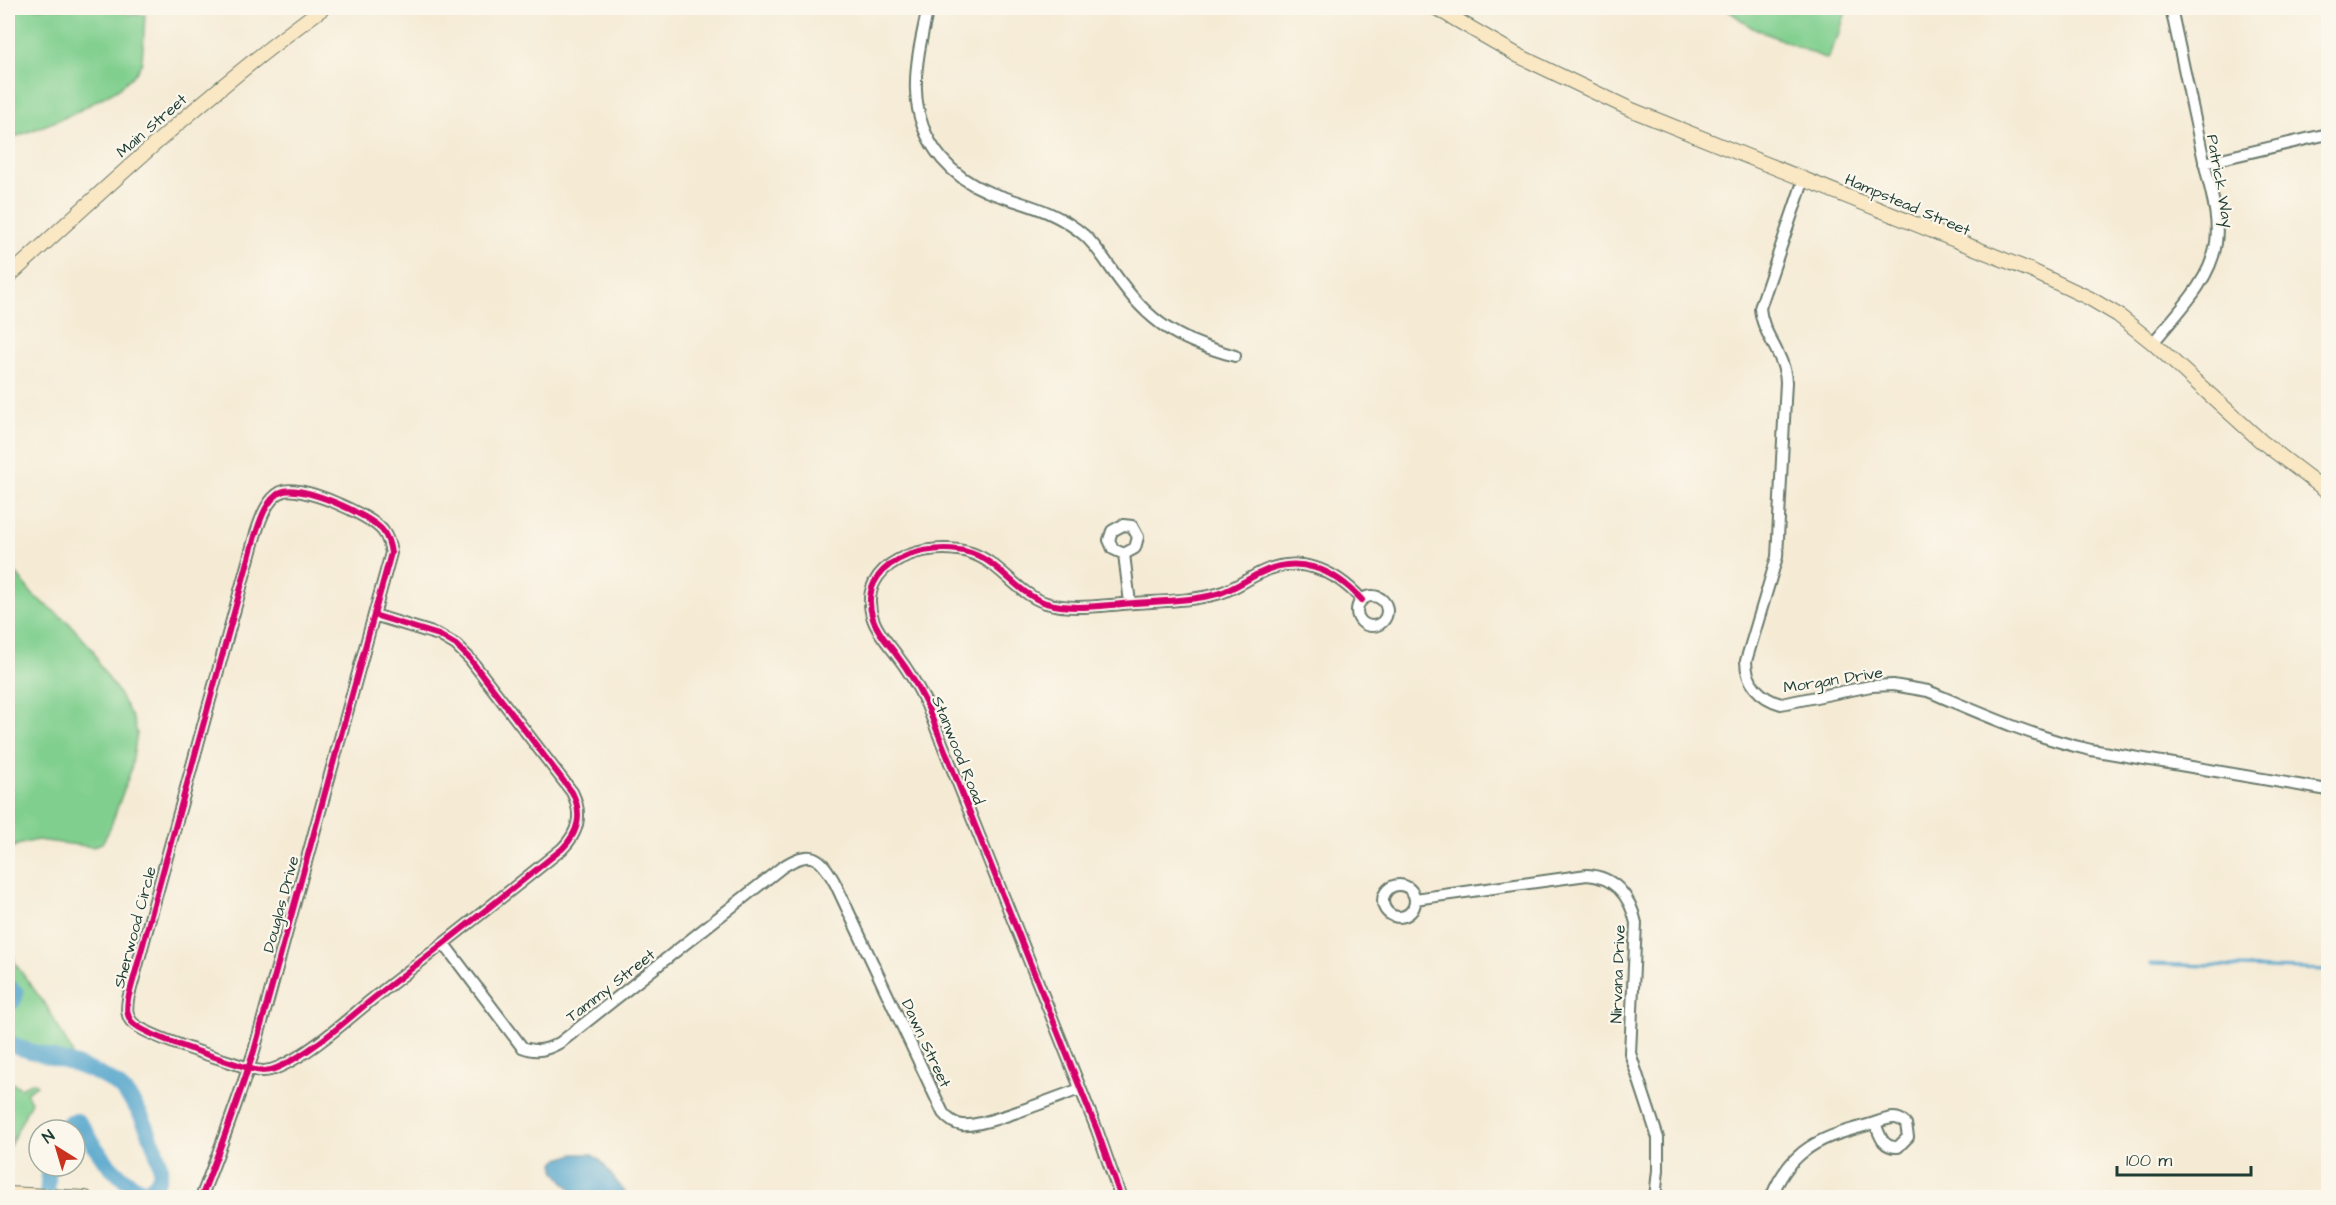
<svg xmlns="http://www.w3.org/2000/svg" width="2336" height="1205" font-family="'Architects Daughter',sans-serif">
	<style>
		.green { fill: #80cf8e; stroke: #508661; stroke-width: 1.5 }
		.water { fill: #4fa3cb; stroke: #377080; stroke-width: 1.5 }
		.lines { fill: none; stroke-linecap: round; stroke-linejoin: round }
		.stream { stroke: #4fa3cb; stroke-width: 3 }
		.river { stroke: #4fa3cb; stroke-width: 16 }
		.street-casing { stroke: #6a7a6c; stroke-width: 14 }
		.secondary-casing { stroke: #6a7a6c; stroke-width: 16 }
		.street { stroke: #fff; stroke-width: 10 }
		.secondary { stroke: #fae7c3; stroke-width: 14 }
		.cycleway-casing { stroke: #fbf7ec; stroke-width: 10 }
		.cycleway { stroke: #d6006c; stroke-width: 6 }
		.labels { text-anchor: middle; stroke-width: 4.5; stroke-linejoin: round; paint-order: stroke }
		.street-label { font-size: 16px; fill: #1f3d34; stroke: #fbf7ec }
	</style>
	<rect width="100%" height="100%" fill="#fbf7ec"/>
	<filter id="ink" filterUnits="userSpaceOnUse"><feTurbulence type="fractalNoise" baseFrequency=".0167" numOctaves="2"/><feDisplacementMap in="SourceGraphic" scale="12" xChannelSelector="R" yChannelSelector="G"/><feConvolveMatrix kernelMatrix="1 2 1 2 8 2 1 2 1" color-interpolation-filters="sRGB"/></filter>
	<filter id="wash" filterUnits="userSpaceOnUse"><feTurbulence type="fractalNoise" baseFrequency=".008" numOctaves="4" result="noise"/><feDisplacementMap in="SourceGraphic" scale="24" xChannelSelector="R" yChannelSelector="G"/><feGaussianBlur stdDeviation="1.35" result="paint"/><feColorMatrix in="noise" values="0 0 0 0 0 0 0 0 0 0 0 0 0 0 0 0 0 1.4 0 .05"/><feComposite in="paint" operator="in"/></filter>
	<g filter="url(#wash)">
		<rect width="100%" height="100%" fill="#f5ebd5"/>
		<path class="green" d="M8 8H118L127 14 145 15 142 62 136 73 118 89 71 115 8 140Z
			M1725 8H1847L1839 34 1827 59 1751 27Z
			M8 563 33 595 68 622 93 650 100 666 118 692 133 719 137 733 131 770 109 831 102 843 93 847 37 840 17 845 8 850Z
			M8 904 11 913V952L16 965 47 1007 72 1052 71 1059C58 1064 44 1060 33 1054 26 1051 15 1051 8 1049Z
			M8 1081 21 1088 33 1082 37 1085 26 1092 31 1102 8 1150Z"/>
		<path class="water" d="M575 1154H591L600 1160 626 1194 625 1197H577L556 1172 554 1163 559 1159Z"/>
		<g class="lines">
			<path class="stream" d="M2151 964 2328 970"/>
			<path class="river" d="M8 986 16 993 14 1000 8 1005
				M8 1041 17 1047C45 1056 95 1067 117 1085 138 1102 150 1132 158 1157 163 1173 161 1183 145 1191 125 1183 108 1166 96 1148 89 1138 86 1129 77 1121L70 1122 65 1130
				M47 1198 49 1166"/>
		</g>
	</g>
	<g filter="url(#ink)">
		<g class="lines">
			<defs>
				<path id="street" d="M928 8C916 62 903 112 942 159 954 173 969 184 986 191 1023 205 1052 208 1084 235 1100 249 1110 269 1123 285 1155 328 1185 342 1235 356
					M2204 163 2328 134
					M1804 179 1760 308C1762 335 1785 354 1786 382L1777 557 1746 661C1746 683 1760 698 1781 704L1871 686 1893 685 1928 691C1982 714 2033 737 2091 750L2328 790
					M2153 343C2176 314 2211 281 2216 243 2220 216 2209 186 2204 161 2193 110 2182 59 2171 8
					M1124 554 1135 548 1138 537 1132 526 1123 525 1112 531 1109 540 1113 549 1124 554 1130 603
					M1357 611a15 15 0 1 1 30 0a15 15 0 1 1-30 0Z
					M1383 901a16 16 0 1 1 32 0a16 16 0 1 1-32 0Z
					M1415 899 1587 875C1615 877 1630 896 1636 923L1630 1053 1658 1138V1170L1655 1198
					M444 944 522 1047C537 1053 547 1050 561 1042L781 868C811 848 820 855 836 885L943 1113C948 1119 954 1124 962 1125 982 1128 1057 1097 1080 1089
					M201 1198C220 1149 238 1100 254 1051L391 553C390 545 388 538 383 531 371 515 299 483 281 492 266 500 260 521 255 536L128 999C127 1007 126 1014 131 1021 142 1036 226 1060 248 1068 260 1072 268 1072 279 1067 314 1051 345 1021 375 997 438 948 500 899 562 849 579 832 583 814 572 792L470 659 456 645 439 635 374 615
					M1121 1198 1097 1130 926 703C918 687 909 671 898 657 889 644 878 634 873 619 854 562 928 539 971 553 1001 563 1016 593 1046 603 1070 610 1097 606 1122 604 1153 601 1187 602 1217 594 1232 590 1244 581 1258 574 1297 553 1334 569 1362 600
					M1771 1198C1778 1180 1788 1164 1803 1152 1823 1136 1847 1131 1871 1124 1878 1122 1887 1118 1894 1118 1899 1118 1903 1121 1906 1124L1908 1137 1898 1147C1882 1148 1880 1135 1875 1123"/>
				<path id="secondary" d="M1436 8 1519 56 1632 110 2032 271 2089 298 2118 315 2153 343 2261 441 2328 492
					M8 277C110 184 211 89 323 8
					M8 1194 86 1198"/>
			</defs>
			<use href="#street" class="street-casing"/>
			<use href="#secondary" class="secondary-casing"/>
			<use href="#street" class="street"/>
			<use href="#secondary" class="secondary"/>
			<defs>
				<path id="cycleway" d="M201 1198C220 1149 238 1100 254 1051L391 553C390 545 388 538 383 531 371 515 299 483 281 492 266 500 260 521 255 536L128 999C127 1007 126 1014 131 1021 142 1036 226 1060 248 1068 260 1072 268 1072 279 1067 314 1051 345 1021 375 997 438 948 500 899 562 849 579 832 583 814 572 792L470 659 456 645 439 635 374 615
					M1121 1198 1097 1130 926 703C918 687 909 671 898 657 889 644 878 634 873 619 854 562 928 539 971 553 1001 563 1016 593 1046 603 1070 610 1097 606 1122 604 1153 601 1187 602 1217 594 1232 590 1244 581 1258 574 1297 553 1334 569 1362 600"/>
			</defs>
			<use href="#cycleway" class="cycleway-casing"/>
			<use href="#cycleway" class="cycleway"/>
		</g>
	</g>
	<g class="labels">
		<g class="street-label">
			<text transform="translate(151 125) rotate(-41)" y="6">Main Street</text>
			<text transform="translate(2221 181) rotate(80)" y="6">Patrick Way</text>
			<text transform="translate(1908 204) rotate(23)" y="6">Hampstead Street</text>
			<text transform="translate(1833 679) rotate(-9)" y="6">Morgan Drive</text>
			<text transform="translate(959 750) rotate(68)" y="6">Stanwood Road</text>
			<text transform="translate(280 904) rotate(-75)" y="6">Douglas Drive</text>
			<text transform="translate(134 927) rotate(-75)" y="6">Sherwood Circle</text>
			<text transform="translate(1617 974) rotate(-88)" y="6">Nirvana Drive</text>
			<text transform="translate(610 985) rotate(-38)" y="6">Tammy Street</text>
			<text transform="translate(927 1043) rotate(65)" y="6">Dawn Street</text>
		</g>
	</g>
	<rect width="2336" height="1205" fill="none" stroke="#fbf7ec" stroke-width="30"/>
	<g transform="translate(57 1148) rotate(323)"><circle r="28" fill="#fbf7ec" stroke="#a3ada2" stroke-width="1.5"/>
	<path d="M0-4.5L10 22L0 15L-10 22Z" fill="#c8321e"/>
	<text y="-9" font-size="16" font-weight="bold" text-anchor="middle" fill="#1f3d34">N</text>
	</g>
	<path d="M2117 1166v9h134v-9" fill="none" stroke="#1f3d34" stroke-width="3"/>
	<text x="2126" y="1166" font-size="18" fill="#1f3d34" stroke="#fbf7ec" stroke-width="4.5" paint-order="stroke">100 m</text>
</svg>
